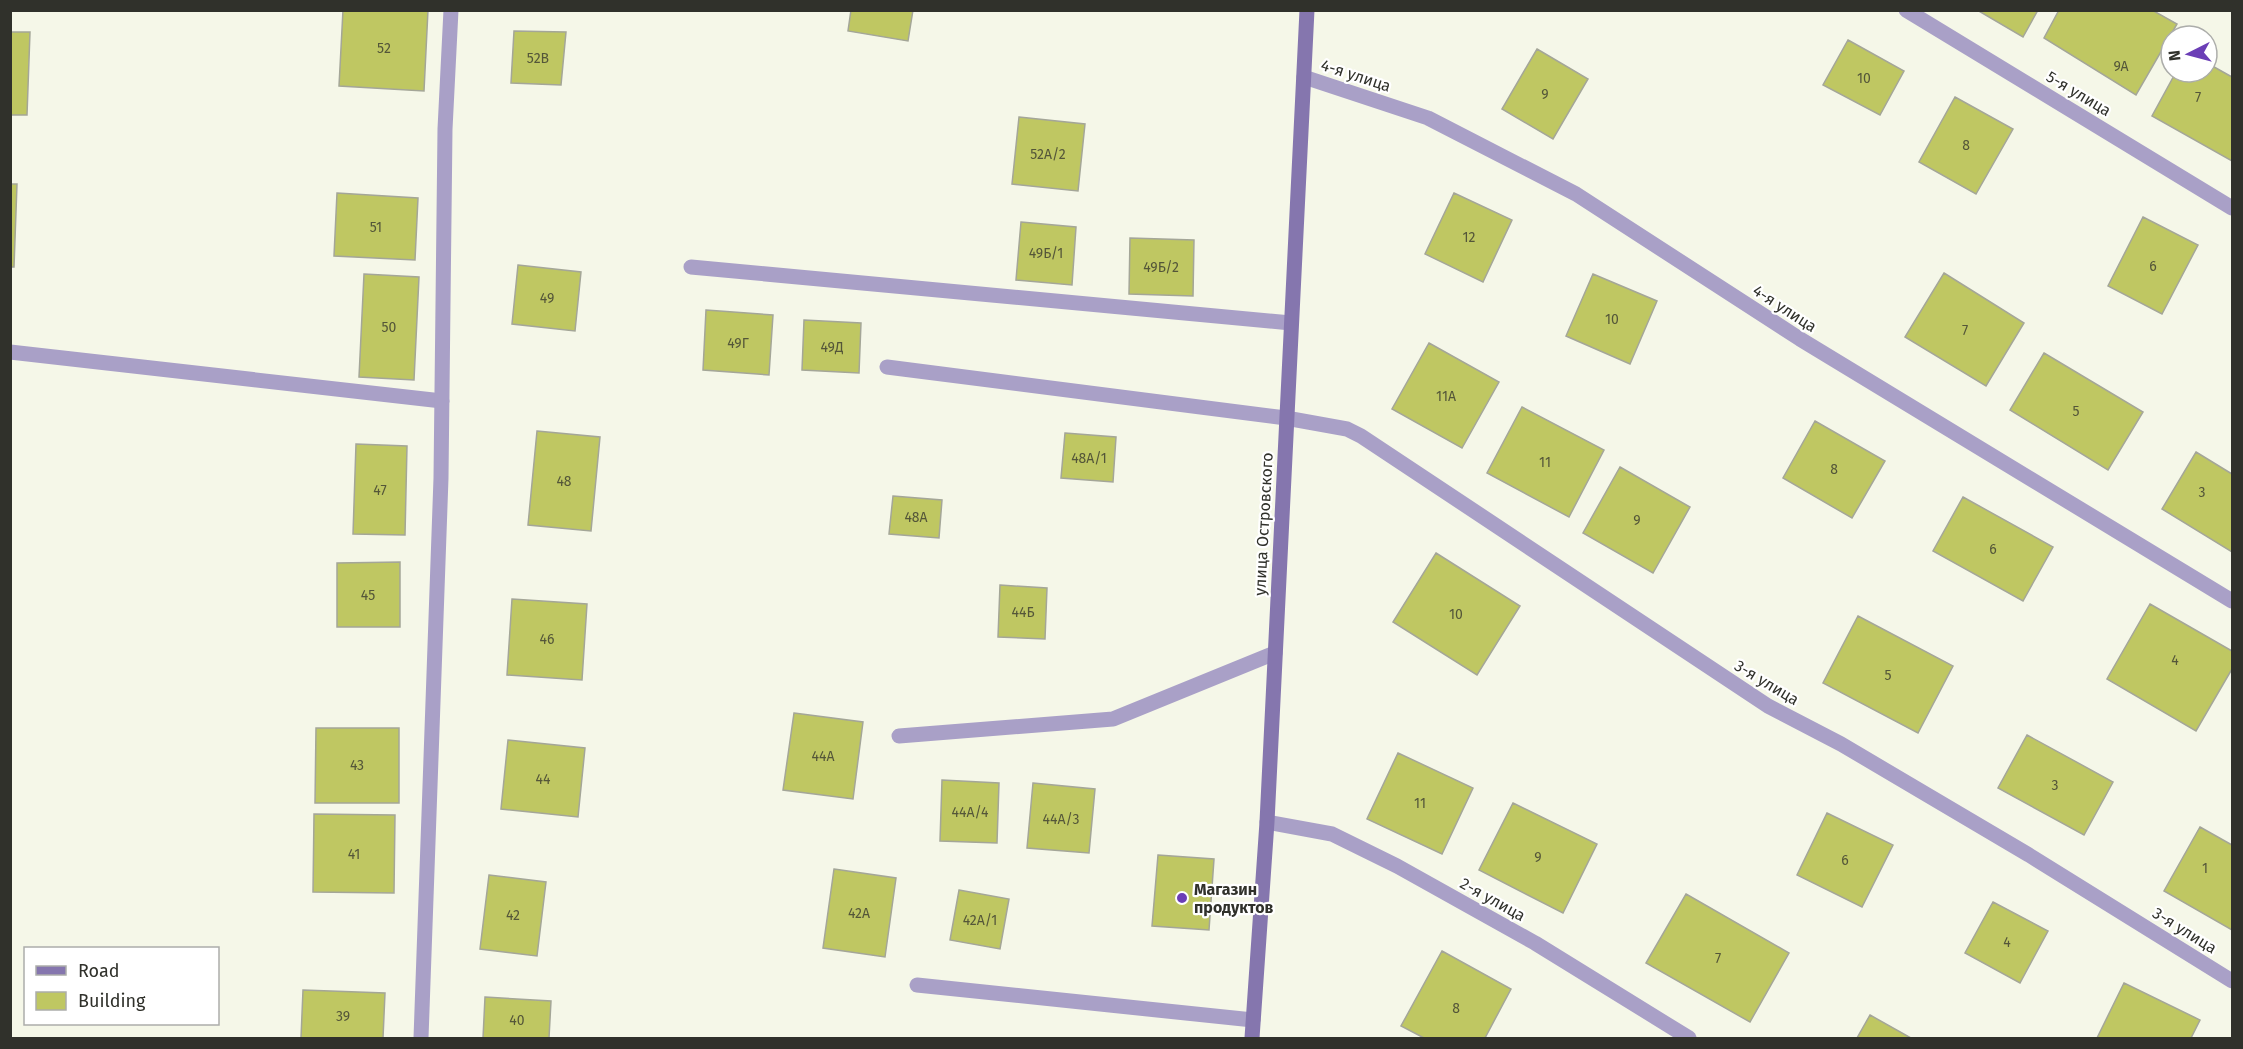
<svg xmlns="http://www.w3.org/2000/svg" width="2243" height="1049" font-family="'Fira Sans',sans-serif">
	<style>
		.building { fill: #bfc762; stroke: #a4a698; stroke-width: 1.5 }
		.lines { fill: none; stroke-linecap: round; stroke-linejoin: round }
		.lane { stroke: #a9a0c7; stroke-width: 15 }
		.street { stroke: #a9a0c7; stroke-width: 15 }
		.secondary { stroke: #8576ae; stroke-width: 15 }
		.poi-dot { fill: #6b3eb6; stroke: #fff; stroke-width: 2 }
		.labels { text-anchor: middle; stroke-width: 4.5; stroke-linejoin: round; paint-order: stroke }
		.number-label { font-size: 14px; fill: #545639 }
		.street-label { font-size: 16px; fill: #30312b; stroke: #fff }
		.poi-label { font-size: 16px; font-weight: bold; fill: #30312b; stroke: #fff; text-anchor: start }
	</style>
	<rect width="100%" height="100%" fill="#f5f7e8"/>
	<path class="building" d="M343 10H428L424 91 339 86Z
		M851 10H913L908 41 848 31Z
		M1977 10H2038L2023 37Z
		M2059 10H2152L2177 24 2136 95 2044 38Z
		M514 31 566 32 561 85 511 83Z
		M10 32H30L27 115H10Z
		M1848 40 1904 71 1880 115 1823 85Z
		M1537 49 1588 79 1553 139 1502 109Z
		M2207 63 2232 77V161L2152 116 2176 72H2207Z
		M1955 97 2013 129 1976 194 1919 162Z
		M1019 117 1085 124 1078 191 1012 184Z
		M10 184H17L14 267H10Z
		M337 193 418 198 415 260 334 256Z
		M1454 193 1512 220 1483 282 1425 254Z
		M2143 217 2198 245 2162 314 2108 286Z
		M1021 222 1076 227 1072 285 1016 280Z
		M1130 238 1194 240 1193 296 1129 294Z
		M518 265 581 272 575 331 512 324Z
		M1944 273 2024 323 1986 386 1905 337Z
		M364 274 419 277 414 380 359 377Z
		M1593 274 1657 301 1630 364 1566 336Z
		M706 310 773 315 769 375 703 370Z
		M804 320 861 323 859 373 802 370Z
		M1429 343 1499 382 1462 448 1392 409Z
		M2044 353 2143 412 2108 470 2010 410Z
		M1522 407 1604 450 1569 517 1487 473Z
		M1815 421 1885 461 1852 518 1783 478Z
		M537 431 600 437 591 531 528 525Z
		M1065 433 1116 437 1113 482 1061 478Z
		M356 444 407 446 405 535 353 534Z
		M2196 452 2232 474V552L2162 509Z
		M1620 467 1690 507 1653 573 1583 533Z
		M893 496 942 500 939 538 889 534Z
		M1963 497 2053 547 2023 601 1933 551Z
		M1436 553 1520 606 1477 675 1393 622Z
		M400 562V627H337V563Z
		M1000 585 1047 588 1045 639 998 637Z
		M512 599 587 604 582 680 507 675Z
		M2150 604 2232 651V669L2196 731 2107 679Z
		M1858 616 1953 666 1918 733 1823 683Z
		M794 713 863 722 853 799 783 790Z
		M316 728H399V803H315Z
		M2027 735 2113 782 2084 835 1998 788Z
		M508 740 585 748 578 817 501 809Z
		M1398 753 1473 788 1442 854 1367 819Z
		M942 780 999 783 997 843 940 841Z
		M1033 783 1095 789 1089 853 1027 848Z
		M1513 803 1597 844 1563 913 1479 870Z
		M1827 813 1893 845 1862 907 1797 875Z
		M314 814 395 815 394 893 313 892Z
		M2200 827 2232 845V930L2164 891Z
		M1158 855 1214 859 1209 930 1152 926Z
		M834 869 896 878 885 957 823 948Z
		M489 875 546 882 537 956 480 949Z
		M959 890 1009 899 1000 949 950 940Z
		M1686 894 1789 953 1750 1022 1646 963Z
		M1993 902 2048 931 2020 983 1965 953Z
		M1442 951 1511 989 1485 1038H1424L1401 1026Z
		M2124 983 2200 1020 2191 1038H2097Z
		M303 990 385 993 383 1038H301Z
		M485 997 551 1001 549 1038H483Z
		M1870 1015 1911 1038H1857Z"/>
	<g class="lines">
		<path class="lane" d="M691 267 1291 323
			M10 352 442 401
			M887 367 1286 418
			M899 736 1113 719 1275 653
			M917 985 1253 1020"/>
		<path class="street" d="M1906 10 2232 208
			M1304 77 1428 118 1576 194 1800 339 2232 601
			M1286 418 1347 429 1361 436 1768 706 1841 744 2029 855 2232 981
			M1267 822 1332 834 1397 866 1535 943 1689 1038
			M421 1038 441 478 445 129 451 10"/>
		<path class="secondary" d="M1252 1038 1267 822 1307 10"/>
	</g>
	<circle class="poi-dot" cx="1182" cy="898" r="6"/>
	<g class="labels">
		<g class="number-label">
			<text x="384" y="53">52</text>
			<text x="538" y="63">52В</text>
			<text x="2121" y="71">9А</text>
			<text x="1864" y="83">10</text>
			<text x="1545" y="99">9</text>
			<text x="2198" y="102">7</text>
			<text x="1966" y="150">8</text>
			<text x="1048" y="159">52А/2</text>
			<text x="376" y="232">51</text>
			<text x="1469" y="242">12</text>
			<text x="1046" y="258">49Б/1</text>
			<text x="2153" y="271">6</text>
			<text x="1161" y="272">49Б/2</text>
			<text x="547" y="303">49</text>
			<text x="1612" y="324">10</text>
			<text x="389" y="332">50</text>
			<text x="1965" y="335">7</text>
			<text x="738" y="348">49Г</text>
			<text x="832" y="352">49Д</text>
			<text x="1446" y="401">11А</text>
			<text x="2076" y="416">5</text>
			<text x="1089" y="463">48А/1</text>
			<text x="1545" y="467">11</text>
			<text x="1834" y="474">8</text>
			<text x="564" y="486">48</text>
			<text x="380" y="495">47</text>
			<text x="2202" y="497">3</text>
			<text x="916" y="522">48А</text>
			<text x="1637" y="525">9</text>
			<text x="1993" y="554">6</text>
			<text x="368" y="600">45</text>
			<text x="1023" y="617">44Б</text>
			<text x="1456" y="619">10</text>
			<text x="547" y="644">46</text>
			<text x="2175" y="665">4</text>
			<text x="1888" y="680">5</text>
			<text x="823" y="761">44А</text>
			<text x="357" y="770">43</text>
			<text x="543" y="784">44</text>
			<text x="2055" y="790">3</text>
			<text x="1420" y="808">11</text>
			<text x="970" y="817">44А/4</text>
			<text x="1061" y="824">44А/3</text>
			<text x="354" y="859">41</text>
			<text x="1538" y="862">9</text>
			<text x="1845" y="865">6</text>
			<text x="2205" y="873">1</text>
			<text x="859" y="918">42А</text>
			<text x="513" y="920">42</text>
			<text x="980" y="925">42А/1</text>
			<text x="2007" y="947">4</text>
			<text x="1718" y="963">7</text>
			<text x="1456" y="1013">8</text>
			<text x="343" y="1021">39</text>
			<text x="517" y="1025">40</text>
		</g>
		<g class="street-label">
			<text transform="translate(1356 75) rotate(18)" y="6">4-я улица</text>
			<text transform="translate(2079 93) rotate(31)" y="6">5-я улица</text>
			<text transform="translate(1785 308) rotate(33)" y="6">4-я улица</text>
			<text transform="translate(1263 524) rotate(-87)" y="6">улица Островского</text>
			<text transform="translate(1767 682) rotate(31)" y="6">3-я улица</text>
			<text transform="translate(1493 899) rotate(29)" y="6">2-я улица</text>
			<text transform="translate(2185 930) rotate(32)" y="6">3-я улица</text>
		</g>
		<g class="poi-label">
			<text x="1194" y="895">Магазин<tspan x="1194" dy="18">продуктов</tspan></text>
		</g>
	</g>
	<rect width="2243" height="1049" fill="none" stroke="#30312b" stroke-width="24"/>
	<rect x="24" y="947" width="195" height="78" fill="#ffffff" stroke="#acadaa" stroke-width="1.5"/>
	<rect x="36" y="966" width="30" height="9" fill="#8576ae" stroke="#acadaa" stroke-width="1.5"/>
	<text x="78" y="977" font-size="18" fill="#30312b">Road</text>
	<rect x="36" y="992" width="30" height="18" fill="#bfc762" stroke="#acadaa" stroke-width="1.5"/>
	<text x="78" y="1007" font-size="18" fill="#30312b">Building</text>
	<g transform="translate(2189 54) rotate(264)"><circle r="28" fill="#ffffff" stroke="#acadaa" stroke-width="1.5"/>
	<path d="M0-4.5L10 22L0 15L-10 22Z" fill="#6b3eb6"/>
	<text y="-9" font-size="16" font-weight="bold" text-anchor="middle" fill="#30312b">N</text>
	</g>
</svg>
